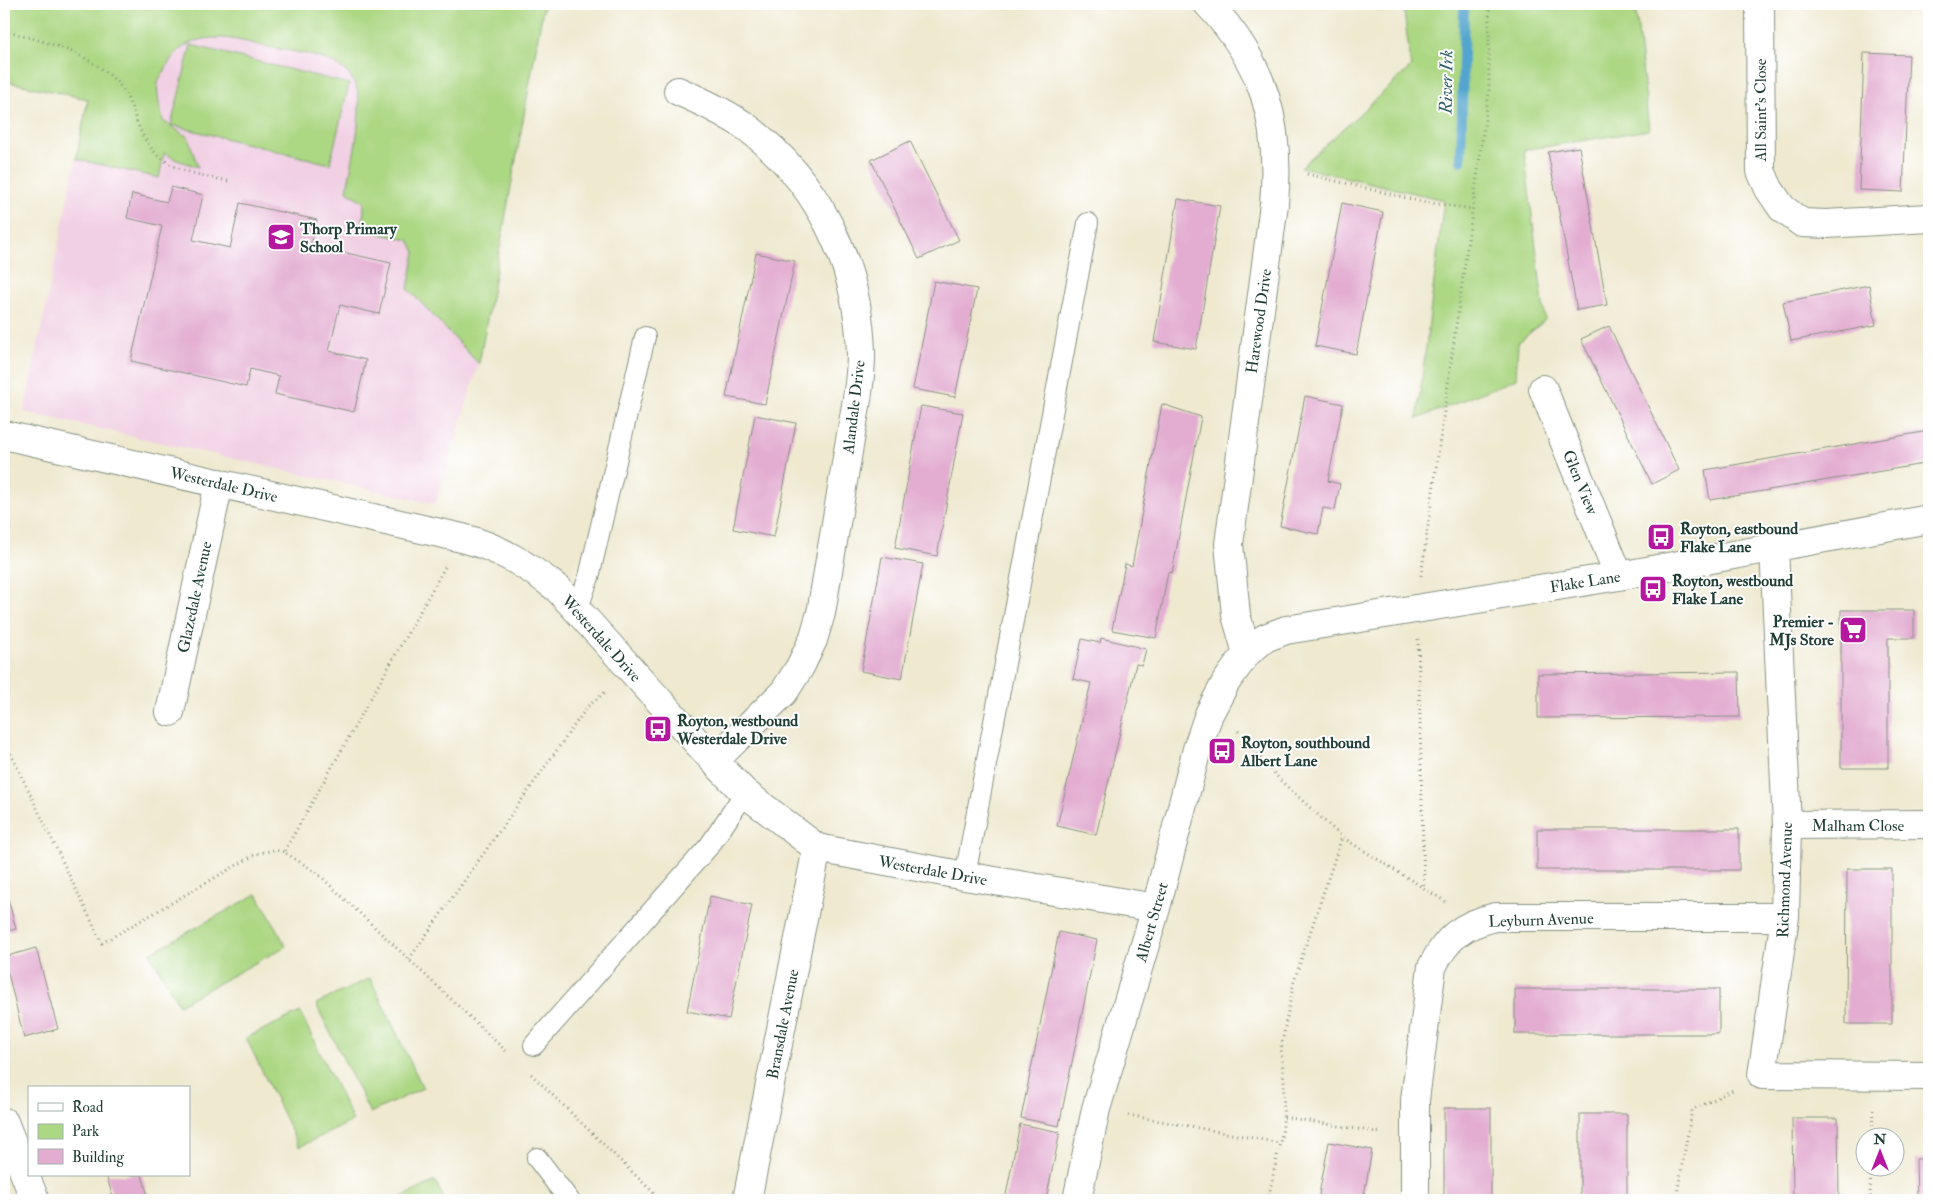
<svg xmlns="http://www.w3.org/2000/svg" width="1933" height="1204" font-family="'IM FELL Double Pica',serif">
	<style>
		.built { fill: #f1d0e4 }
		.green { fill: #acd783; stroke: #668a5c }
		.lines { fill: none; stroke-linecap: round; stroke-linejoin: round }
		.stream { stroke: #53a4ce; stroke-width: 10 }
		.building { fill: #e3add1 }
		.service-casing { stroke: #879382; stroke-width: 22 }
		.minor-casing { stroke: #879382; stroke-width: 30 }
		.path { stroke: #879382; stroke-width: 3; stroke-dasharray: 1 4; stroke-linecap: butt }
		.service { stroke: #fff; stroke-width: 20 }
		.minor { stroke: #fff; stroke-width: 28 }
		.labels { text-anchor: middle; stroke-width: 4; stroke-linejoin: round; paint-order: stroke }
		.street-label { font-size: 16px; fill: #1f3d34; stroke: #fff }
		.poi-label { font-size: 16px; font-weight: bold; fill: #1f3d34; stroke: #fff; text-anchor: start }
		.water-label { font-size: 18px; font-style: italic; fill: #31616a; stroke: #fff }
	</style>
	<rect width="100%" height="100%" fill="#fff"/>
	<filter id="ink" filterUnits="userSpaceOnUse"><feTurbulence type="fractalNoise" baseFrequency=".02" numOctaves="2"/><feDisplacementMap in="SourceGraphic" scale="10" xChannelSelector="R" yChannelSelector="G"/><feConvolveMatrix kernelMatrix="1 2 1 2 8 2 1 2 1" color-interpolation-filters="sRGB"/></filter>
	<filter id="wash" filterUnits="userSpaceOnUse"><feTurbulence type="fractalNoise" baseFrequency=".0096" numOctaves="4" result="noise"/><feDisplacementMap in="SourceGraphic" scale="20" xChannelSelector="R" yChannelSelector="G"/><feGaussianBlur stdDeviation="1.12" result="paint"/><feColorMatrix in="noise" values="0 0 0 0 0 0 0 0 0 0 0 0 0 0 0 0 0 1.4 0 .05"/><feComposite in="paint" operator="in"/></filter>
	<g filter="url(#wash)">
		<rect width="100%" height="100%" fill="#efe9d0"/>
		<path class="built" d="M4 4H544L479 364 435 504 24 412 88 100 4 81Z"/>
		<path class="green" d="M4 4H544L479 364 408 289 415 252 409 240 363 230 364 202 347 191C351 163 367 106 354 82 341 56 294 52 268 47 252 44 233 37 216 38 192 38 175 48 165 70 163 74 159 79 158 83 156 94 161 110 163 121L188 137 198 167 177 160 164 153 159 178 76 159 88 99 4 81Z
			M1403 4H1636V12L1649 130 1524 150 1545 320 1518 343 1516 379 1417 419 1444 200 1301 167 1411 67Z
			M191 45 349 84 330 164 171 125Z
			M257 894 286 946 179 1005 150 953Z
			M370 978 423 1088 370 1113 316 1004Z
			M300 1012 353 1121 299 1147 246 1038Z
			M435 1181 445 1200H396Z"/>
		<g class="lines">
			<path class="stream" d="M1461 161 1464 4"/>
		</g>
		<g id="blocks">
			<path class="building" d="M1864 53 1909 55 1903 192 1859 190Z
				M910 141 959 240 919 259 871 160Z
				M1579 147 1607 305 1577 310 1548 152Z
				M171 187 203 195 193 240 230 248 240 203 317 220 311 245 391 263 379 314 340 305 329 351 366 360 354 412 275 394 279 376 250 369 246 387 131 361 162 226 127 218 132 194 167 202Z
				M1178 199 1220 206 1196 349 1154 342Z
				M1342 203 1383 212 1356 354 1315 346Z
				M756 253 795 261 765 404 726 397Z
				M934 281 977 289 955 397 913 389Z
				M1869 285 1876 325 1791 341 1783 302Z
				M1609 326 1679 470 1652 484 1581 339Z
				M1305 396 1343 404 1328 481 1340 484 1335 510 1323 508 1318 534 1280 526Z
				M1162 404 1201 417 1172 573 1168 572 1156 638 1112 630 1125 564 1132 566Z
				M921 406 963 413 937 556 895 548Z
				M755 415 796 423 774 537 733 529Z
				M1929 431V463L1710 500 1705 470Z
				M882 557 923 564 902 679 861 671Z
				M1841 610H1914V638H1888V768H1841Z
				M1101 638 1146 649 1142 665 1136 664 1096 835 1057 826 1091 683 1073 679 1082 639 1100 643Z
				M1739 672 1740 717 1538 718V674Z
				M1537 829H1739V870H1537Z
				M1847 869H1892V1024H1846Z
				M4 883 16 929 4 932Z
				M710 896 752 905 729 1019 687 1011Z
				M1059 932 1097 940 1059 1126 1021 1118Z
				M36 948 58 1029 24 1038 4 957Z
				M1515 989H1719V1034H1515Z
				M1444 1108H1491V1200H1444Z
				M1580 1114H1627V1200H1580Z
				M1792 1118H1838L1839 1200H1793Z
				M1020 1124 1060 1132 1046 1200H1005Z
				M1329 1142 1372 1150 1363 1200H1318Z
				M1916 1159H1929V1200H1917Z
				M106 1175H142L149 1200H114Z"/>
		</g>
	</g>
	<g filter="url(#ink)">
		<use href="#blocks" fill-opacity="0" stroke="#879382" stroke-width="1"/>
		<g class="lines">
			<defs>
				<path id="service" d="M577 610 589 577 645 337
					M965 876 1088 223
					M534 1045 710 845 745 793
					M537 1158 569 1200"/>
				<path id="minor" d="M1208 4C1265 64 1281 123 1274 204L1229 544 1236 615 1247 653
					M1760 4 1761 171 1769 189 1782 208 1802 223 1826 224 1929 218
					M678 91C701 101 724 112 745 126 818 180 859 264 861 354 861 387 853 420 848 452 839 505 830 559 821 613L813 640 800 667 784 692 714 761
					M1543 389 1619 576
					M4 435 462 538C499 547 528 566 558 589L714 761 745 793 817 848 965 876 1156 908
					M1774 548 1787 825 1785 917 1762 1075 1929 1076
					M170 712 219 483
					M1787 825 1929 824
					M4 1122 35 1200
					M747 1200 817 848
					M1077 1200 1096 1109 1156 908 1197 749 1209 714 1226 682 1247 653 1265 638 1286 630 1619 576 1929 519
					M1415 1200V1100L1432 967C1447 937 1462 925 1495 917H1785"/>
			</defs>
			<use href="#service" class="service-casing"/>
			<use href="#minor" class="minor-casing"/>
			<path class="path" d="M4 31C44 41 88 52 117 82 129 95 132 111 139 127 155 168 189 173 228 181
				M1307 174 1423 202 1473 209
				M445 567 284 852 316 872 506 1051
				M1421 576 1489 91V4
				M1418 639 1424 888
				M1238 731 1280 780 1342 837
				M4 740 102 943 256 854 274 850 284 852
				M409 959 588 706 607 691
				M531 1074 661 1200
				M1128 1115 1280 1143
				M1284 1117 1382 1133
				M1872 1136 1873 1107
				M1871 1166 1870 1196 1873 1200
				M1268 1200 1283 1128 1284 1082 1281 1048 1294 981 1342 837 1446 902
				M1676 1200 1692 1110 1735 1089"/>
			<use href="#service" class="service"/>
			<use href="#minor" class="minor"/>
		</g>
	</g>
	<defs>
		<symbol id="school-square" viewBox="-11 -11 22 22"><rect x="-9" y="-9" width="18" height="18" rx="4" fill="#b5179e" stroke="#fff"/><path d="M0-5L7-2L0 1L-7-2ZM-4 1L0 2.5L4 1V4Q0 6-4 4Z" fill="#fff"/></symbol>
		<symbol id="bus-square" viewBox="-11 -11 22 22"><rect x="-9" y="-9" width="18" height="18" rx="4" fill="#b5179e" stroke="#fff"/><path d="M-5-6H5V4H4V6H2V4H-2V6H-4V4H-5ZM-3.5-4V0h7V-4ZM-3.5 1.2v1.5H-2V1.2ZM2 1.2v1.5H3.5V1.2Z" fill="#fff"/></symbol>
		<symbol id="supermarket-square" viewBox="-11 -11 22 22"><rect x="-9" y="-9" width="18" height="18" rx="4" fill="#b5179e" stroke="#fff"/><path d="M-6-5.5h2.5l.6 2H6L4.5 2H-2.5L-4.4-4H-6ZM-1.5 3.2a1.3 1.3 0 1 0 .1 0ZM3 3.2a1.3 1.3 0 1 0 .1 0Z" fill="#fff"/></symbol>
	</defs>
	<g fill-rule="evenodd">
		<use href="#school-square" x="265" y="221" width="32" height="32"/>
		<use href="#bus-square" x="1645" y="521" width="32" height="32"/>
		<use href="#bus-square" x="1637" y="573" width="32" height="32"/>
		<use href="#supermarket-square" x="1837" y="614" width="32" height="32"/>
		<use href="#bus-square" x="642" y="713" width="32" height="32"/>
		<use href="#bus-square" x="1206" y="735" width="32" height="32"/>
	</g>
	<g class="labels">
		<g class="street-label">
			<text transform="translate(1760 110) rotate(-90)" y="6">All Saint's Close</text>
			<text transform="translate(1258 321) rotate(-82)" y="6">Harewood Drive</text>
			<text transform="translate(853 407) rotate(-83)" y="6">Alandale Drive</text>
			<text transform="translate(1581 482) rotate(68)" y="6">Glen View</text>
			<text transform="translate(224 484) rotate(13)" y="6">Westerdale Drive</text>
			<text transform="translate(1585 581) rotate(-9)" y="6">Flake Lane</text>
			<text transform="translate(194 597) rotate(-78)" y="6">Glazedale Avenue</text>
			<text transform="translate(602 638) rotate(48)" y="6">Westerdale Drive</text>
			<text x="1858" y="831">Malham Close</text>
			<text transform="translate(933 870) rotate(10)" y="6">Westerdale Drive</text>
			<text transform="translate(1784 880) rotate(-88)" y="6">Richmond Avenue</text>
			<text transform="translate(1541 919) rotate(-2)" y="6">Leyburn Avenue</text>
			<text transform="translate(1151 922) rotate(-74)" y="6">Albert Street</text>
			<text transform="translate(782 1024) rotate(-79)" y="6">Bransdale Avenue</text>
		</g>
		<g class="poi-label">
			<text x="300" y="234">Thorp Primary<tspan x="300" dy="18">School</tspan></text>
			<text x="1680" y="534">Royton, eastbound<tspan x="1680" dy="18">Flake Lane</tspan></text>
			<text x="1672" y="586">Royton, westbound<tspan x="1672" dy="18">Flake Lane</tspan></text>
			<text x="1834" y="627" text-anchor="end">Premier -<tspan x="1834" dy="18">MJs Store</tspan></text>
			<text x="677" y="726">Royton, westbound<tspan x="677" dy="18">Westerdale Drive</tspan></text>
			<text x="1241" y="748">Royton, southbound<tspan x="1241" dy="18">Albert Lane</tspan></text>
		</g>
		<g class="water-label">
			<text transform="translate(1446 82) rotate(-89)" y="6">River Irk</text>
		</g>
	</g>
	<rect width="1933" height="1204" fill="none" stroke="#fff" stroke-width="20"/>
	<rect x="28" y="1086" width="162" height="90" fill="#ffffff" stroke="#a5b1ae"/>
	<rect x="38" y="1103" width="25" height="8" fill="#ffffff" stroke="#a5b1ae"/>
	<text x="72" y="1112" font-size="15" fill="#1f3d34">Road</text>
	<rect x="38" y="1124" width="25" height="15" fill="#acd783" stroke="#a5b1ae"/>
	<text x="72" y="1136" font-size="15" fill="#1f3d34">Park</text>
	<rect x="38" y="1149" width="25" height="15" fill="#e3add1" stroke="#a5b1ae"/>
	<text x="72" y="1162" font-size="15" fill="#1f3d34">Building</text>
	<g transform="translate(1880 1152)"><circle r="24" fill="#ffffff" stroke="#a5b1ae"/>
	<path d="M0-4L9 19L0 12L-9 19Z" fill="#b5179e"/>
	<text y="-8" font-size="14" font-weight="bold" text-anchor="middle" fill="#1f3d34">N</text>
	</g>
</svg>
